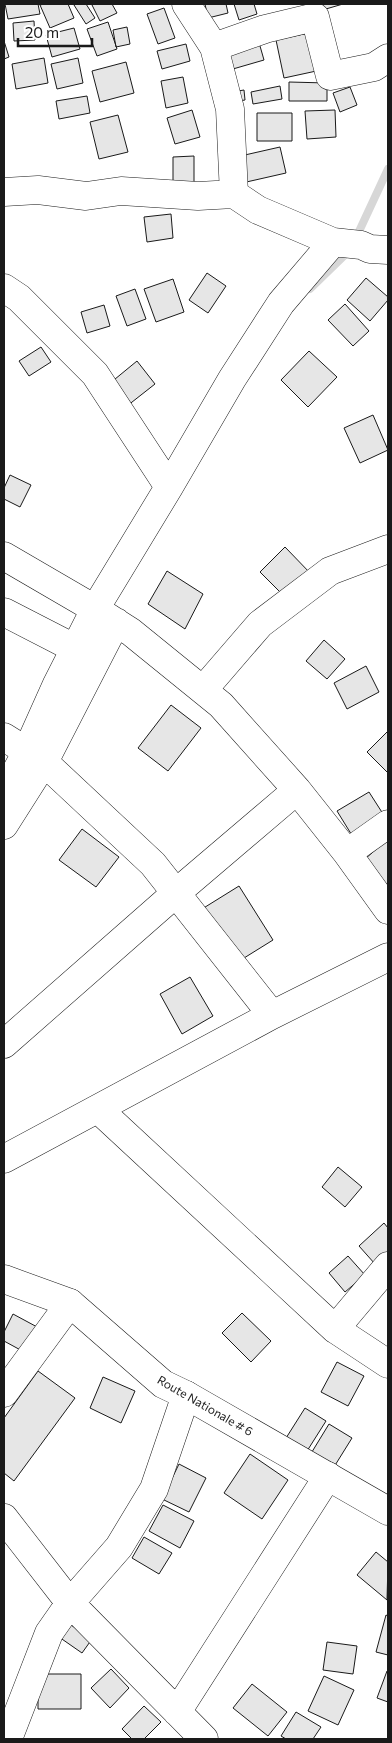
<svg xmlns="http://www.w3.org/2000/svg" width="392" height="1743" font-family="Commissioner,sans-serif">
	<style>
		.lines { fill: none; stroke-linecap: round; stroke-linejoin: round }
		.stream { stroke: #d7d7d7; stroke-width: 8 }
		.building { fill: #e6e6e6; stroke: #1a1a1a }
		.minor-casing { stroke: #1a1a1a; stroke-width: 29 }
		.major-casing { stroke: #1a1a1a; stroke-width: 29 }
		.minor { stroke: #fff; stroke-width: 28 }
		.major { stroke: #fff; stroke-width: 28 }
		.labels { text-anchor: middle; stroke-width: 4; stroke-linejoin: round; paint-order: stroke }
		.street-label { font-size: 12px; fill: #1a1a1a; stroke: #fff }
	</style>
	<rect width="100%" height="100%" fill="#fff"/>
	<g class="lines">
		<path class="stream" d="M355 240 388 169
			M310 289 350 250"/>
	</g>
	<path class="building" d="M5 4H38L40 14 8 19Z
		M44 4H68L74 18 50 28 40 5Z
		M76 4H86L95 18 86 24 74 5Z
		M94 4H112L117 13 100 21 92 5Z
		M205 4H226L228 13 208 18Z
		M234 4H254L257 14 239 20Z
		M317 4H343L319 11Z
		M164 8 175 38 158 44 147 14Z
		M34 21 35 40 14 41 13 23Z
		M108 22 117 49 97 56 87 29Z
		M127 27 130 44 116 47 113 30Z
		M74 28 80 49 52 57 46 35Z
		M313 32 321 70 284 78 276 40Z
		M258 39 264 60 226 71 220 49Z
		M4 41 9 57 4 59Z
		M186 44 190 61 162 69 157 51Z
		M44 58 48 83 16 89 12 64Z
		M78 58 83 83 57 89 51 64Z
		M126 62 134 93 100 102 92 71Z
		M183 77 188 103 166 108 161 81Z
		M289 82 327 83V101H289Z
		M280 86 282 99 253 104 251 92Z
		M350 87 357 105 340 112 333 93Z
		M244 90 245 100 233 102 232 92Z
		M87 96 90 113 59 119 56 101Z
		M192 110 200 137 175 144 167 118Z
		M335 110 336 137 307 139 305 111Z
		M257 113H292V141H257Z
		M118 115 128 152 99 159 90 122Z
		M280 147 286 173 242 183 236 157Z
		M194 156V185H173V157Z
		M171 214 173 238 147 242 144 217Z
		M207 273 226 286 208 313 189 300Z
		M366 278 388 297V300L370 321 347 300Z
		M173 279 184 312 156 322 144 289Z
		M135 289 146 319 127 326 116 296Z
		M345 304 369 331 353 346 328 320Z
		M104 305 110 326 87 333 81 312Z
		M41 347 51 362 29 376 19 361Z
		M309 351 337 377 308 407 281 380Z
		M137 361 155 384 127 406 109 384Z
		M373 415 388 450 360 463 344 428Z
		M10 475 31 485 20 507 4 499V488Z
		M285 547 312 575 288 600 260 572Z
		M167 571 203 594 185 629 148 604Z
		M324 640 345 659 327 679 306 661Z
		M366 666 379 692 347 709 334 683Z
		M171 705 201 728 168 771 138 748Z
		M388 731V773L367 752Z
		M369 792 385 817 353 837 337 811Z
		M82 829 119 857 96 887 59 860Z
		M388 839V886L365 859Z
		M239 886 273 940 236 963 202 909Z
		M190 977 213 1016 182 1034 160 994Z
		M338 1167 362 1187 345 1207 322 1187Z
		M384 1223 388 1228V1251L375 1264 359 1246Z
		M348 1256 365 1275 345 1292 329 1273Z
		M242 1313 271 1341 251 1362 222 1333Z
		M13 1314 39 1328 26 1353 4 1341V1332Z
		M337 1362 364 1376 348 1406 321 1392Z
		M38 1371 75 1398 14 1481 4 1473V1418Z
		M103 1377 135 1391 121 1423 90 1408Z
		M305 1408 326 1421 302 1459 281 1446Z
		M329 1424 352 1438 329 1475 307 1460Z
		M250 1454 288 1480 262 1519 224 1493Z
		M179 1464 206 1478 189 1512 162 1499Z
		M163 1505 194 1521 180 1548 149 1531Z
		M144 1537 172 1553 159 1574 132 1558Z
		M376 1552 388 1562 387 1600 357 1575Z
		M386 1615 388 1616V1655L376 1652Z
		M68 1623 92 1639 82 1653 59 1637Z
		M327 1642 357 1646 353 1674 323 1670Z
		M111 1669 129 1688 110 1708 91 1688Z
		M387 1671H388V1702L377 1698Z
		M38 1674H81V1709H38Z
		M324 1676 354 1690 338 1725 308 1711Z
		M252 1684 287 1712 268 1736 233 1708Z
		M144 1706 161 1722 144 1739H132L122 1729Z
		M296 1712 321 1727 313 1739H286L281 1736Z"/>
	<g class="lines">
		<defs>
			<path id="minor" d="M186 4 214 47 230 109 234 194
				M214 47 265 29 315 17 330 76 374 67 388 58
				M4 192 38 190 86 196 121 191 198 196 234 194 258 210 333 242 361 245 370 249 388 250
				M4 288 19 298 95 374 169 487
				M4 556 95 609 131 632 221 705 297 790 347 853 388 910
				M4 612 74 648
				M203 690 260 624 330 571 388 549
				M4 737 44 762 153 864 272 1015
				M4 794 27 751 57 684 95 609 169 487 232 379 281 303 333 242
				M4 825 44 762 116 622
				M347 853 388 824
				M4 1044 176 893 297 790
				M98 1109 335 1329
				M4 1159 272 1015 388 957
				M388 1266 335 1329 388 1364
				M4 1393 70 1303
				M4 1518 70 1603 204 1739
				M177 1712 328 1476
				M8 1739 49 1633 70 1603 119 1547 154 1489 186 1395"/>
			<path id="major" d="M4 1279 70 1303 163 1384 186 1395 388 1511"/>
		</defs>
		<use href="#minor" class="minor-casing"/>
		<use href="#major" class="major-casing"/>
		<use href="#minor" class="minor"/>
		<use href="#major" class="major"/>
	</g>
	<g class="labels">
		<g class="street-label">
			<text transform="translate(205 1406) rotate(30)" y="4">Route Nationale # 6</text>
		</g>
	</g>
	<rect width="392" height="1743" fill="none" stroke="#1a1a1a" stroke-width="10"/>
	<path d="M18 38v8h74v-8" fill="none" stroke="#1a1a1a" stroke-width="2.5"/>
	<text x="25" y="38" font-size="15" fill="#1a1a1a" stroke="#ffffff" stroke-width="4" paint-order="stroke">20 m</text>
</svg>
